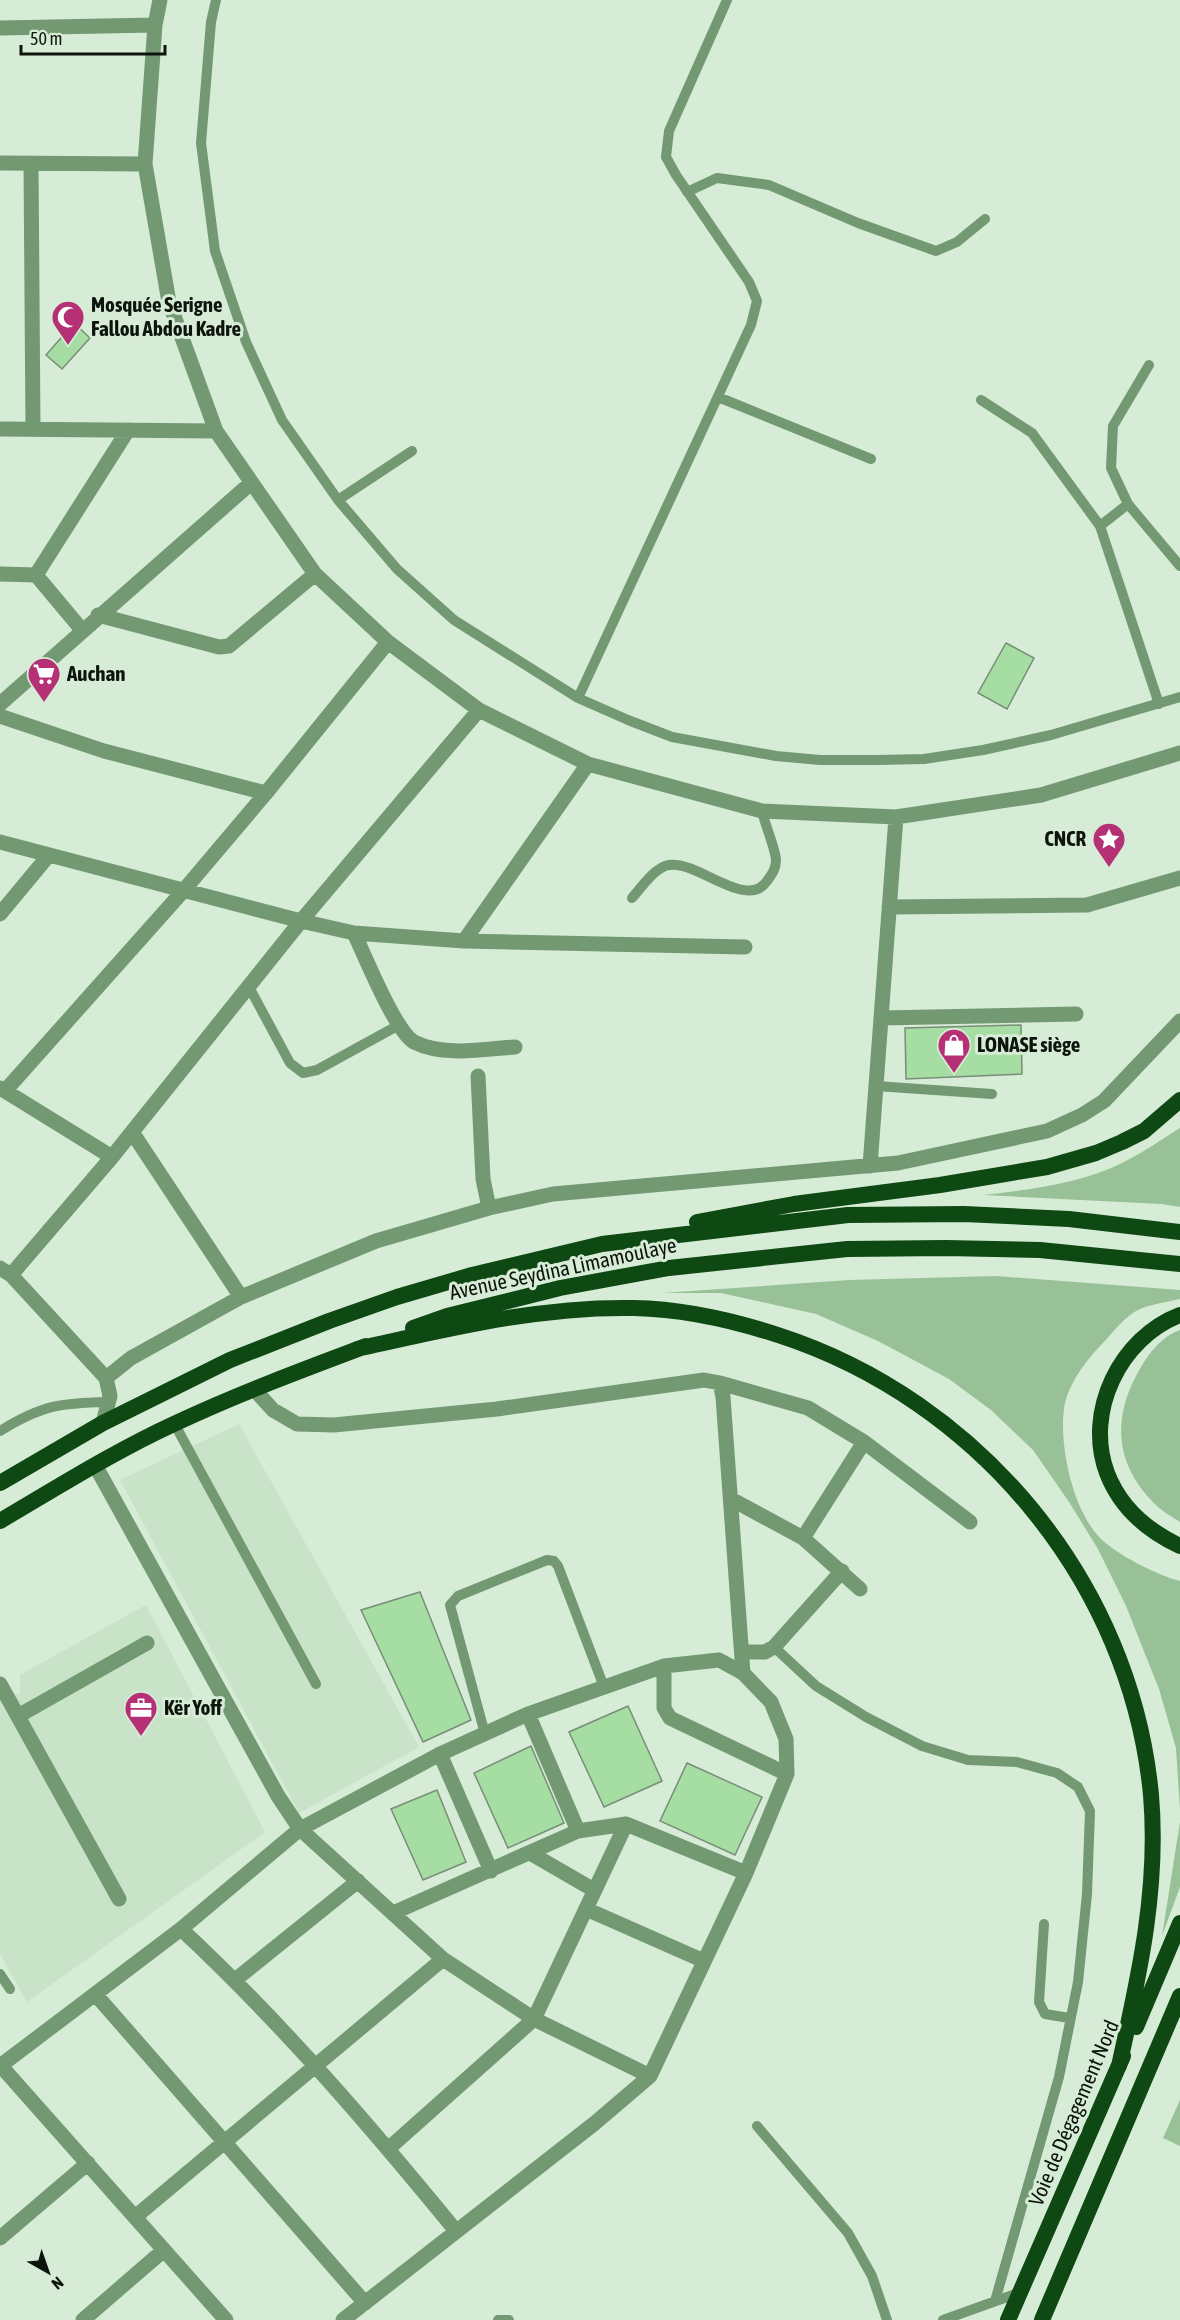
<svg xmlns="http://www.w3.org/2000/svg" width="1180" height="2320" font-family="'Asap Condensed',sans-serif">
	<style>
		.built { fill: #c8e3c7 }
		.green { fill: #98c197 }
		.building { fill: #a5dda3; stroke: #798d78; stroke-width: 1.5 }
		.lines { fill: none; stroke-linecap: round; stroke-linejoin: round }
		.service { stroke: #739972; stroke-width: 10 }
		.minor { stroke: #739972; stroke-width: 15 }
		.trunk { stroke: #0e4812; stroke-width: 16 }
		.labels { text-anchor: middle; stroke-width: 6; stroke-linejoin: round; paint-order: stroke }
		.poi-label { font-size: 21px; font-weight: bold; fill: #0c140c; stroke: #d7ecd6; text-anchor: start }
		.street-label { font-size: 21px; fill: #0c140c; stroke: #d7ecd6 }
	</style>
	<rect width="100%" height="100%" fill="#d7ecd6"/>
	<path class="built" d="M239 1424 419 1747 299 1813 120 1480Z
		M146 1605 265 1832 27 2002 0 1954V1699L4 1701 20 1693V1675Z"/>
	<path class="green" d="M1180 1128V1207L1161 1204 984 1195C1032 1189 1081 1184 1124 1162 1144 1152 1162 1139 1180 1128Z
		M996 1276 1180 1290V1299C1167 1302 1152 1304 1140 1309 1126 1315 1113 1332 1103 1343 1087 1359 1067 1385 1064 1409 1059 1447 1073 1510 1100 1538 1117 1555 1157 1575 1180 1581V1810L1176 1748 1159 1689 1126 1606 1098 1549 1069 1502 1033 1450 991 1410 949 1379 878 1341 816 1314 721 1293H662L849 1280Z
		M1180 1330V1522C1173 1517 1163 1512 1157 1506 1114 1465 1111 1417 1141 1367 1150 1352 1162 1336 1180 1330Z
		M1180 1822V1887L1162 1936Z
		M1180 2100V2146L1163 2138Z"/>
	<path class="building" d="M74 323 90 338 62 369 46 355Z
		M1006 643 1034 658 1007 709 978 693Z
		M1021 1025 1022 1074 906 1079 905 1028Z
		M420 1592 471 1720 423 1742 361 1610Z
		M628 1706 662 1781 604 1807 569 1732Z
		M531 1746 564 1823 508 1848 474 1773Z
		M687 1763 762 1797 735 1855 660 1821Z
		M437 1790 466 1862 423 1880 391 1809Z"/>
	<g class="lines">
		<path class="service" d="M216 0 211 22 201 143 215 251 246 342 282 420 338 500 397 569 454 620 578 698 628 720 672 737 776 756 820 760H877L924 759 983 750 1051 735 1180 697
			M687 192 717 178 769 185 858 223 936 251 957 242 985 219
			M1149 365 1113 426 1111 468 1128 504 1180 566
			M718 397 871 459
			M981 400 1032 433 1100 526
			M338 500 412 451
			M1128 504 1100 526 1159 704
			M578 698 751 325 757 301 749 282 676 175 666 157 669 131 727 0
			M632 898C641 888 655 867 669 865 697 860 747 911 767 881 772 874 776 869 776 860 775 847 765 825 762 811
			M249 987 290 1063 303 1073 317 1070 399 1025
			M876 1086 992 1094
			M174 1423 316 1684
			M0 1431C42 1405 60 1403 108 1402
			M774 1647 816 1686 866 1717 922 1746 968 1760 1017 1762 1057 1773 1078 1787 1090 1811 1087 1894 1078 1982 1059 2077 995 2301
			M485 1734 450 1605 458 1596 547 1560 554 1561 558 1566 604 1687
			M1044 1924 1039 2002 1045 2014 1069 2018
			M0 1974 10 1989
			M757 2126 848 2233 872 2276 887 2320
			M498 2320H509
			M943 2320 1021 2292"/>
		<path class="minor" d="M160 0 155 25 145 164 169 302 216 431 315 574 388 642 479 710 588 764 762 811 896 817 1041 795 1180 753
			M0 28 155 25
			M0 163 145 164
			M31 163 33 429
			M0 429 216 431
			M0 574 36 575 82 630
			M36 575 128 430
			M98 615 219 647 229 646 315 574
			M0 704 251 483
			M0 716 104 751 266 793
			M0 842 301 921 354 933 464 941 745 947
			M889 907 1087 905 1180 878
			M0 914 49 855
			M354 933C365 956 395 1031 414 1042 444 1057 484 1049 515 1047
			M464 941 588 764
			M881 1018 1076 1014
			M478 1076 483 1179 489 1208
			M0 1088 112 1157
			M5 1091 184 890 266 793 388 642
			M132 1132 241 1297
			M870 1166 896 817
			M0 1268 11 1275 106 1378 110 1396 103 1423
			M11 1275 112 1157 301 921 479 710
			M106 1378 131 1358 241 1297 376 1241 489 1208 553 1194 898 1163 1047 1131 1082 1115 1104 1101 1180 1021
			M720 1383 808 1408 864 1442 970 1522
			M254 1389 273 1410 297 1424 334 1425 497 1409 704 1380 720 1383 723 1397 743 1673
			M95 1465 278 1796 300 1829 443 1959 534 2019 650 2076
			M731 1499 803 1538 860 1589
			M803 1538 864 1442
			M742 1652H765L774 1647 842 1571
			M664 1666V1708L670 1718 787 1774
			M0 1684 119 1899
			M528 1714 578 1831
			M18 1716 147 1643
			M440 1754 491 1871
			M530 1853 594 1890
			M586 1909 704 1961
			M393 1913 578 1831 626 1824 746 1873
			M181 1929C281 2022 370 2126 456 2231
			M235 1980 358 1881
			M96 1995 365 2303
			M0 2066 181 1929 300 1829 440 1754 528 1714 664 1666 719 1660 743 1673 771 1702 786 1739 787 1774 746 1873 650 2076 595 2123 343 2320
			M1 2066 226 2320
			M388 2149 534 2019 626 1824
			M135 2217 443 1959
			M0 2238 88 2163
			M83 2320 164 2250"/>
		<path class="trunk" d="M697 1222 794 1204 940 1185 1047 1167 1096 1153 1122 1142 1144 1131 1180 1100
			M1180 1315C1120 1338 1084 1412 1107 1473 1120 1507 1148 1531 1180 1546
			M413 1328 447 1316 560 1288 669 1268 847 1249 946 1248 1040 1250 1180 1264
			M357 1349C448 1329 540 1306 634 1308 682 1309 732 1320 778 1335 979 1400 1131 1583 1151 1795 1159 1888 1139 1976 1119 2066
			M0 1483 103 1423 230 1360 329 1321 397 1297 472 1275 602 1244 848 1215 964 1214 1069 1219 1180 1232
			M0 1521C58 1487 115 1451 176 1423 238 1394 302 1370 366 1346
			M1136 2027 1180 1923
			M1008 2320 1123 2056
			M1042 2320 1180 1996"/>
	</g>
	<defs>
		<symbol id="mosque-pin" viewBox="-11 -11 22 30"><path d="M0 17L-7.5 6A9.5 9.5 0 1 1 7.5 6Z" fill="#b53074" stroke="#d7ecd6"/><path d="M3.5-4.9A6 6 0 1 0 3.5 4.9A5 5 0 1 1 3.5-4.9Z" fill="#fff"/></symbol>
		<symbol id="supermarket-pin" viewBox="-11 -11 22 30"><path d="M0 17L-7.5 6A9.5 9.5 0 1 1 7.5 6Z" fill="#b53074" stroke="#d7ecd6"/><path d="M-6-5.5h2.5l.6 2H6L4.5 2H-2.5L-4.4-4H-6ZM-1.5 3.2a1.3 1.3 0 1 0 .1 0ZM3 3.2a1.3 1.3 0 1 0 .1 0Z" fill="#fff"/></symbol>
		<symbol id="sight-pin" viewBox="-11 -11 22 30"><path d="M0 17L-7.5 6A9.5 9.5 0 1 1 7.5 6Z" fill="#b53074" stroke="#d7ecd6"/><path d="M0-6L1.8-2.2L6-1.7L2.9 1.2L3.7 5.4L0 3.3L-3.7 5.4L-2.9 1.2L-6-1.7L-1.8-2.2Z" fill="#fff"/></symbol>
		<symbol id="shop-pin" viewBox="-11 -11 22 30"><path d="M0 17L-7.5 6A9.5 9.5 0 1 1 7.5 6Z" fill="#b53074" stroke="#d7ecd6"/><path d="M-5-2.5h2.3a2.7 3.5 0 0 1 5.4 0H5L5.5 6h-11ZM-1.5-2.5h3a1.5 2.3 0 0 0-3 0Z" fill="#fff"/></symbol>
		<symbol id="office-pin" viewBox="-11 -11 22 30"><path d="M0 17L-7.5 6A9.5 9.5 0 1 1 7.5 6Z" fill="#b53074" stroke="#d7ecd6"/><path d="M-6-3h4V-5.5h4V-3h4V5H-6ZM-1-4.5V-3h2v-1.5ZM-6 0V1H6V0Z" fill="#fff"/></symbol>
	</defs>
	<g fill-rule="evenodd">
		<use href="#mosque-pin" x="49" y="298" width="38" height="52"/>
		<use href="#supermarket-pin" x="25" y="655" width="38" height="52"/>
		<use href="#sight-pin" x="1090" y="820" width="38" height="52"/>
		<use href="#shop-pin" x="935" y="1026" width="38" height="52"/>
		<use href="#office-pin" x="122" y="1689" width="38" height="52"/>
	</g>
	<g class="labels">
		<g class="poi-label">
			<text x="91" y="312">Mosquée Serigne<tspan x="91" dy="24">Fallou Abdou Kadre</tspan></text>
			<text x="67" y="681">Auchan</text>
			<text x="1086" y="846" text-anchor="end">CNCR</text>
			<text x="977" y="1052">LONASE siège</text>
			<text x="164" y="1715">Kër Yoff</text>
		</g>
		<g class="street-label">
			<text transform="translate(563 1269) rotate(-12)" y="7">Avenue Seydina Limamoulaye</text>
			<text transform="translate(1074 2113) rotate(-67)" y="7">Voie de Dégagement Nord</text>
		</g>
	</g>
	<g transform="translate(48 2272) rotate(140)" stroke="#d7ecd6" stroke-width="4.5" paint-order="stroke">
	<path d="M0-4.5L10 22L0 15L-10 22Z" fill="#0c140c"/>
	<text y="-9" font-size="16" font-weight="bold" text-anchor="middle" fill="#0c140c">N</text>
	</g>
	<path d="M21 45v9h144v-9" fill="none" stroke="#0c140c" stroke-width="3"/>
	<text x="30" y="45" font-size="18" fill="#0c140c" stroke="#d7ecd6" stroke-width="4.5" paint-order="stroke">50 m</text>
</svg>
